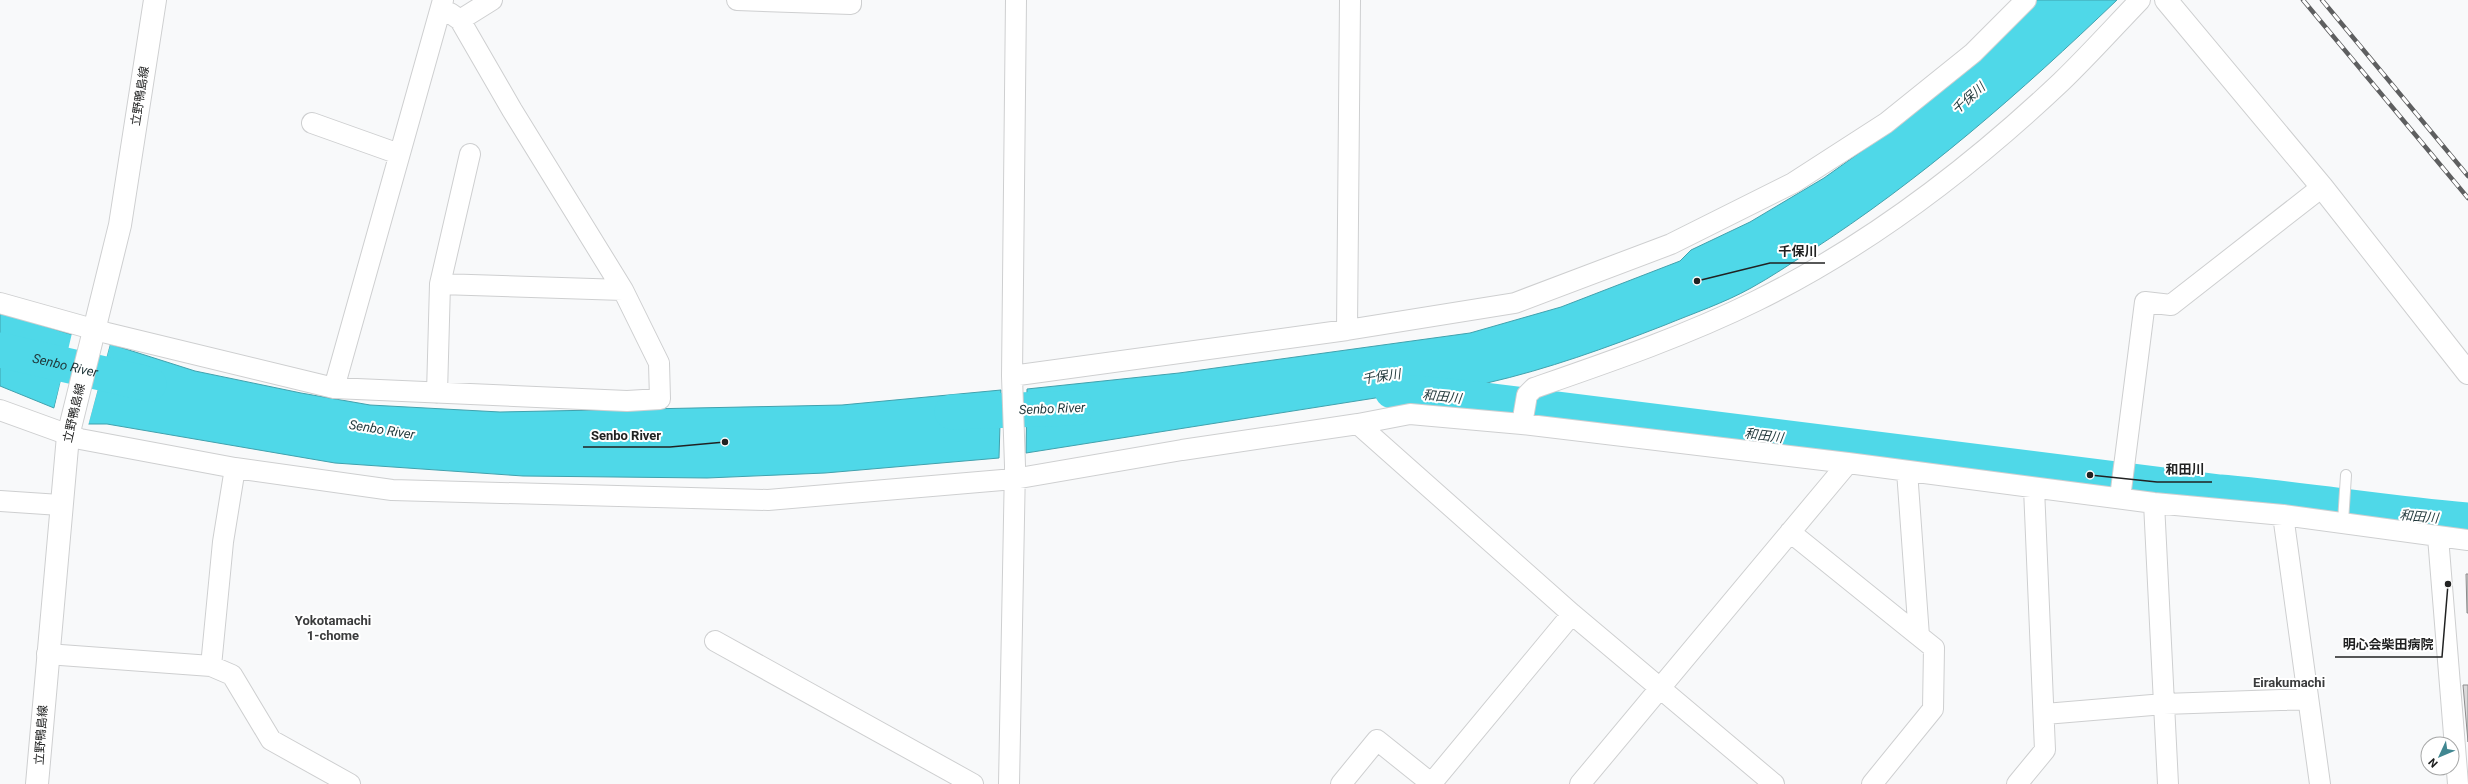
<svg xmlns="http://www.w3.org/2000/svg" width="2468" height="784" font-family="Roboto,'Noto Sans JP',sans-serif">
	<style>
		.water { fill: #4fd8e8; stroke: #41a1ad }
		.pier { fill: #f8f9fa }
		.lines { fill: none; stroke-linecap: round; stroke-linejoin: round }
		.river { stroke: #4fd8e8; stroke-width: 35 }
		.building { fill: #dad9da; stroke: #8d8c8d }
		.lane-casing { stroke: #cecfd0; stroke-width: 12 }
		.street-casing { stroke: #cecfd0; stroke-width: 22 }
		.secondary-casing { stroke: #cecfd0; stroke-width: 24 }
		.lane { stroke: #fff; stroke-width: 10 }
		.street { stroke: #fff; stroke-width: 20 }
		.secondary { stroke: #fff; stroke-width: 22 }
		.rail-casing { stroke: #5e5f60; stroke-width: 4.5 }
		.rail { stroke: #fff; stroke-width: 3; stroke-dasharray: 9; stroke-linecap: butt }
		.labels { text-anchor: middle; stroke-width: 4; stroke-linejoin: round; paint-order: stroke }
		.street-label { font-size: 12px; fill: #212222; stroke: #fff }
		.water-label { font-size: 13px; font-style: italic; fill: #1f3639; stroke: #fff }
		.neighbourhood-label { font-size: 13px; font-weight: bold; fill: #3b3c3d; stroke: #fff }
		.leader { fill: none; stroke: #212222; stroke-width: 1.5 }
		.callout-dot { fill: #212222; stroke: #fff; stroke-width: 1.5 }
		.callout-label { font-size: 13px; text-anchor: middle; font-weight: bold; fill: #212222; stroke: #fff; stroke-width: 4; stroke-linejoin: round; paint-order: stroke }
	</style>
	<rect width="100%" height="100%" fill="#f8f9fa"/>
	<path class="water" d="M2036 0H2117C2021 92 1921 180 1809 252 1790 264 1771 277 1751 288 1724 303 1694 313 1665 325 1606 348 1548 369 1487 383L1480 387 1477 395H1443L1391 402 1388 396 1026 453 1027 389 1179 373 1470 333 1561 307 1680 261 1691 250 1750 222 1824 178 1890 131Z
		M0 312 73 335 54 408 0 386Z
		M110 344 195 371 301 393 370 405 500 412 842 405 1001 390 999 458 825 473 707 478 523 476 335 463 107 424H88Z"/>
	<path class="pier" d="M72 333 75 336 56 409 54 410Z
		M108 343 110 344 88 426 86 424Z"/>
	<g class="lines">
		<g class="river">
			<path id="s1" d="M0 350 149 384"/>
			<path d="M1392 391 1469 398 2220 492C2303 499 2385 513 2468 520"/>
			<path d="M952 412 1076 408"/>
		</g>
	</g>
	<path class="building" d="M2466 574H2468V613H2467Z
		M2463 685H2468V742Z"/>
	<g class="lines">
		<defs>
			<path id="lane" d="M2343 522 2346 475"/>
			<path id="street" d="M737 0 851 4V0
				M450 13 460 20 492 0
				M460 20 512 110 623 290
				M312 123 399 154
				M0 303 107 333 334 388 627 401 660 399 659 363 623 290 440 284
				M1347 330 1350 0
				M1012 376 1347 330 1515 303 1671 244 1793 183 1886 123 1973 53 2026 0
				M334 388 443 0
				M437 393 440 284 470 154
				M0 410 80 439 235 468 392 490 768 500 1014 479 1182 450 1358 424 1410 414 1522 424 1848 463 2154 503 2283 515 2468 540
				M1358 424 1572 614 1774 784
				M1522 424 1527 395 1534 388C1609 362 1685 336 1756 301 1868 246 1971 167 2061 82 2088 56 2114 27 2140 0
				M2120 498 2145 302 2171 305 2322 187
				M0 501 60 505
				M2154 503 2168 784
				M2283 515 2320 784
				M1790 532 1919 636
				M2438 537 2458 784
				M715 641 973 784
				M47 654 211 666 232 675 271 740 350 784
				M211 666 223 542 235 468
				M2045 714 2164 704 2308 699
				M1009 784 1015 466 1012 376 1016 0
				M1341 784 1377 740 1432 784
				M1431 784 1572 614
				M1580 784 1848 463
				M1872 784 1933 709 1934 648 1919 636 1907 471
				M2017 784 2045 750 2034 488"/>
			<path id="secondary" d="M2166 0 2322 187 2468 373
				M37 784 68 436 120 225 155 0"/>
		</defs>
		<use href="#lane" class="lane-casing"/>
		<use href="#street" class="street-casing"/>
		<use href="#secondary" class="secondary-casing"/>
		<use href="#lane" class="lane"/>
		<use href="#street" class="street"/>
		<use href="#secondary" class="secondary"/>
		<defs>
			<path id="rail" d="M2303 0 2468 198
				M2322 0 2468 176"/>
		</defs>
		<use href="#rail" class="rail-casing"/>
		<use href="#rail" class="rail"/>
	</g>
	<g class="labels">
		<g class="street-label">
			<text transform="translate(140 96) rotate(-81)" y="4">立野鴨島線</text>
			<text transform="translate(74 413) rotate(-77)" y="4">立野鴨島線</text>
			<text transform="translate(41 735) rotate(-86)" y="4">立野鴨島線</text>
		</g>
		<g class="water-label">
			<text transform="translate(1968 98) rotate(-42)" y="5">千保川</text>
			<text dy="5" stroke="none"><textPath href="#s1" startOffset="67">Senbo River</textPath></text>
			<text transform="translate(1381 376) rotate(-8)" y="5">千保川</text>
			<text transform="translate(1442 396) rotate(6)" y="5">和田川</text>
			<text transform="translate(1052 408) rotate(-2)" y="5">Senbo River</text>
			<text transform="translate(382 429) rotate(9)" y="5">Senbo River</text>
			<text transform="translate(1764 435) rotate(7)" y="5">和田川</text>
			<text transform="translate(2419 516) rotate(5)" y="5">和田川</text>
		</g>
		<g class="neighbourhood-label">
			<text x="333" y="625">Yokotamachi<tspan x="333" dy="15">1-chome</tspan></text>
			<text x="2289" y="687">Eirakumachi</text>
		</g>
	</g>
	<path class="leader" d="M1697 281L1770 263H1825M725 442L670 447H583M2090 475L2157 482H2212M2448 584L2442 657H2335"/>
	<g class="callout-dot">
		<circle cx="1697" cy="281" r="4"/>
		<circle cx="725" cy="442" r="4"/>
		<circle cx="2090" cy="475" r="4"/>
		<circle cx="2448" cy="584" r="4"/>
	</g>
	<g class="callout-label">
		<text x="1798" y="256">千保川</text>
		<text x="626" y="440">Senbo River</text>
		<text x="2185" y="474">和田川</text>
		<text x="2388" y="649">明心会柴田病院</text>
	</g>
	<g transform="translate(2440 756) rotate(226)"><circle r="19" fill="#ffffff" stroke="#a6a7a7"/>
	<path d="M0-3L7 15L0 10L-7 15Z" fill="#418791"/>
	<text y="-6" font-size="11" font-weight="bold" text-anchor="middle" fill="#212222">N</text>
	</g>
</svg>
